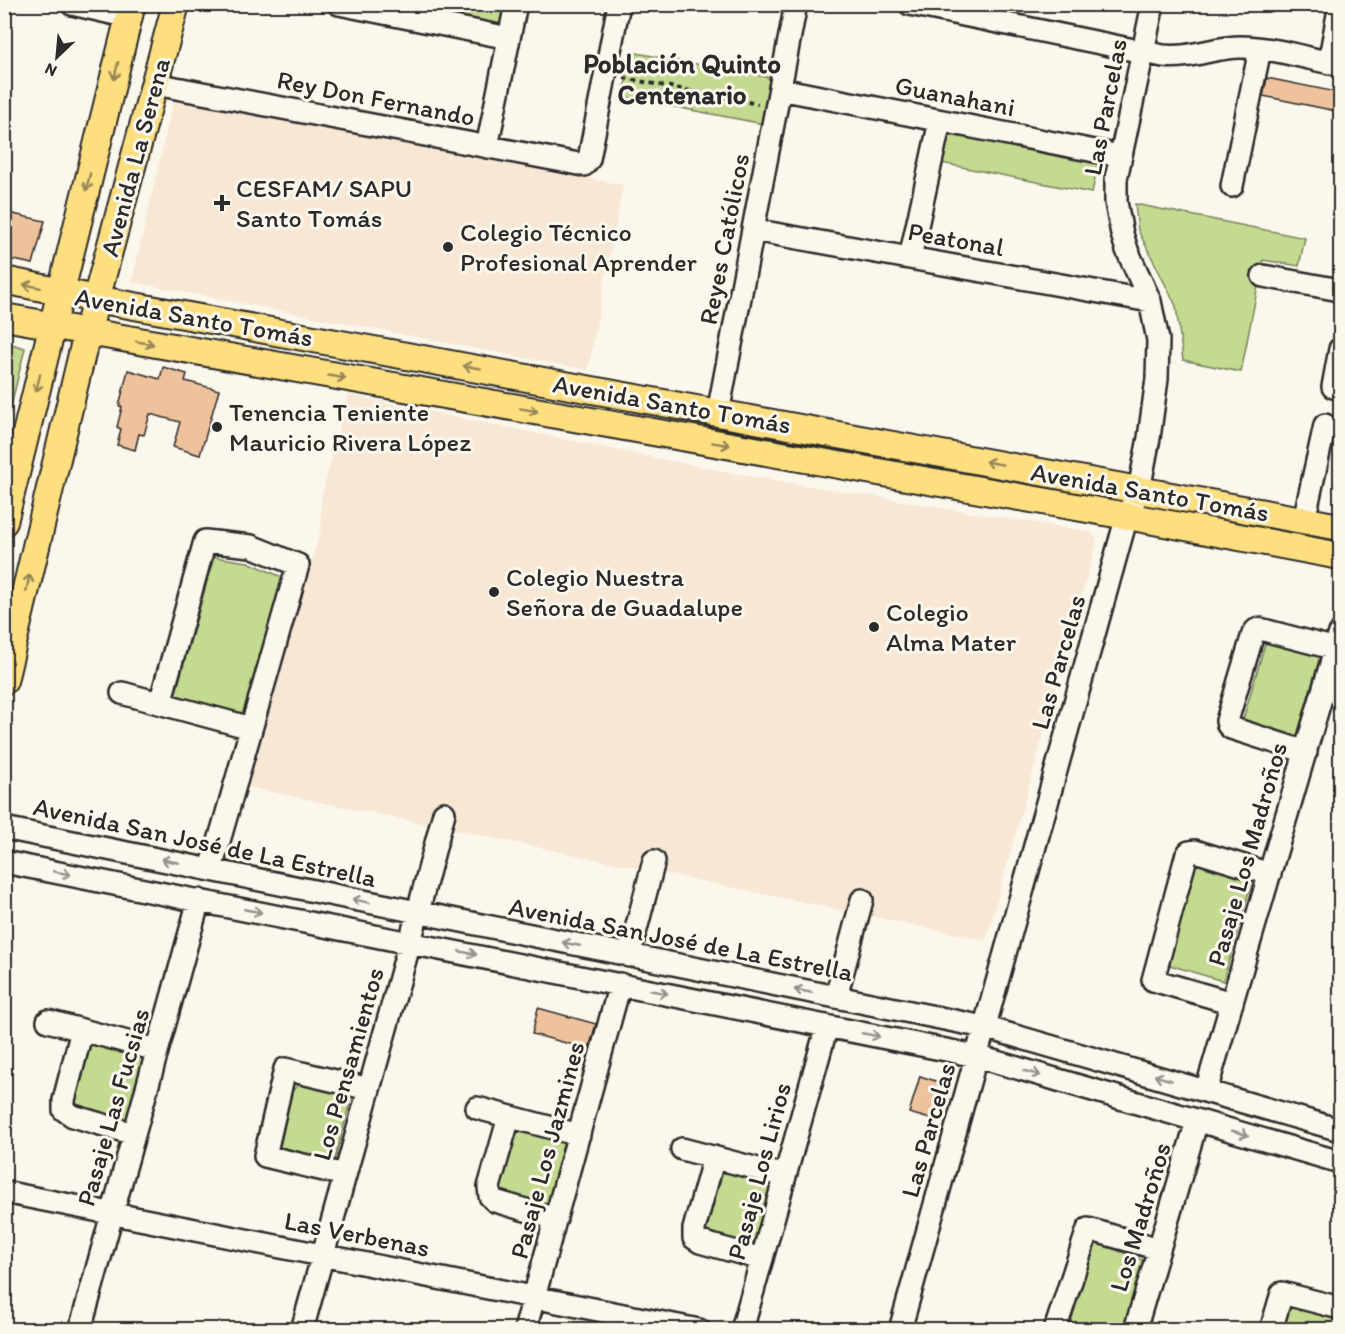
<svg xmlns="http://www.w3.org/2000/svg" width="1345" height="1334" font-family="Itim,sans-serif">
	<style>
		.built { fill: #f7e7d4 }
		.green { fill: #c3da90; stroke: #77825e; stroke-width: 1.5 }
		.building { fill: #eec29d; stroke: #2b2b2b; stroke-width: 1.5 }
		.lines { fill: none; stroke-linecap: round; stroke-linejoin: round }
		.minor-casing { stroke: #2b2b2b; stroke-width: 26 }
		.major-casing { stroke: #2b2b2b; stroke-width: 30 }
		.path { stroke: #2b2b2b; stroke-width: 4; stroke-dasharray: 4.5 4.5; stroke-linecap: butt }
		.minor { stroke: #fbf7ec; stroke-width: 21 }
		.major { stroke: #fddf80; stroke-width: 26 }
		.oneway { stroke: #948556 }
		.oneway2 { stroke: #93918c }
		.poi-dot { fill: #2b2b2b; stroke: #fbf7ec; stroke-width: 2 }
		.labels { text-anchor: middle; stroke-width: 6; stroke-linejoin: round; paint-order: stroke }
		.street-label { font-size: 26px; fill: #2b2b2b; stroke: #fbf7ec }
		.poi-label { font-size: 26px; fill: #2b2b2b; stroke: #fbf7ec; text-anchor: start }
		.neighbourhood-label { font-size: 27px; font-weight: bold; fill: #2b2b2b; stroke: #fbf7ec }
	</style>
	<rect width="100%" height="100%" fill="#fbf7ec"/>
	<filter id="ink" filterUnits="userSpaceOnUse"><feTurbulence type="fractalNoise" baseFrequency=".0167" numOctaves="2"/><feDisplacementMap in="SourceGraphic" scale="12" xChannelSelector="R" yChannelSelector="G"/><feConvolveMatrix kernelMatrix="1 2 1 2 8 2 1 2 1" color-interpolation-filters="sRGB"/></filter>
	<g filter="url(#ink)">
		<path class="built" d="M174 98 623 185 588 370 132 282Z
			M348 395 731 473 1091 532 1097 540 986 940 248 787 321 529V499Z"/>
		<path class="green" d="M435 5H505L500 29 433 16Z
			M631 52 772 78 764 124 623 97Z
			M947 128 1099 158 1092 193 941 163Z
			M1135 204 1305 238 1299 266 1263 260 1241 372 1183 360 1176 306 1138 230Z
			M5 342 25 348 5 431 4 342Z
			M214 557 248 562 284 578 245 715 175 696Z
			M1267 637 1321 653 1296 739 1242 723Z
			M1195 861 1253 878 1223 981 1166 964Z
			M92 1037 147 1056 129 1122 72 1110 84 1043Z
			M302 1082 352 1095 333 1167 286 1156 280 1146 291 1092Z
			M517 1125 565 1138 571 1147 554 1206 547 1209 497 1196Z
			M723 1168 769 1179 775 1186 758 1244 749 1250 703 1238 712 1176Z
			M1095 1242 1145 1261 1149 1271 1132 1329H1060L1081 1251Z
			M1288 1300 1340 1316V1329L1279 1330Z"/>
		<path class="building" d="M1267 78 1341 93V112L1263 96Z
			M4 212 45 221 33 264 4 258Z
			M163 367 187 374 185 381 219 390 200 455 173 447 180 422 150 414 144 435 139 434 135 450 117 445 121 429 117 427 122 407 119 406 128 370 160 379Z
			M538 1008 596 1024 589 1049 532 1034Z
			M920 1076 945 1084 934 1120 909 1113Z"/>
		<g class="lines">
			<defs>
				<path id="minor" d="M72 4 129 17
					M339 4 509 38
					M910 4 1163 56C1192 59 1213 47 1241 47 1272 47 1309 59 1340 65
					M1329 63 1340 4
					M155 84 584 165 589 159 619 4
					M780 89 1120 156
					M487 147 516 4
					M1232 186 1260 49
					M753 230 1150 301
					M910 258 940 121
					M1263 276 1340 290
					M1333 387 1340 349
					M718 413 796 4
					M1304 520 1325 425
					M122 693 251 728
					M160 703 205 541 251 546 298 565 211 869
					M1306 752 1231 728 1228 725 1227 721 1253 634 1256 630 1260 629 1336 649
					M4 828 984 1027 1340 1130
					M4 862 976 1056 1340 1162
					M629 956 654 861
					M836 997 862 900
					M1232 1003 1153 980 1186 857 1189 852 1195 851 1270 874
					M48 1021 157 1050
					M82 1030 64 1100V1110L73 1116 134 1134
					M1206 1091 1340 633
					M477 1108 579 1135
					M509 1117 489 1187 490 1196 495 1201 556 1219
					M682 1149 785 1176
					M714 1157 694 1229V1238L700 1242 762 1259
					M345 1175 265 1156 285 1069 369 1089
					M4 1192 699 1330
					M80 1330 199 900
					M302 1330 410 942 444 813
					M525 1330 620 984
					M742 1330 827 1026
					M900 1330 1127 516 1139 490 1149 438 1157 379 1158 340 1150 301 1127 250 1122 234 1116 202V179L1153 4
					M1055 1330 1088 1229 1159 1249
					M1135 1330 1197 1121
					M1271 1330 1282 1293 1340 1308"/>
				<path id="major" d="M4 280 96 299 1340 527
					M4 317 1127 516 1340 556
					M4 522 132 4
					M4 681 87 333 176 4"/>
			</defs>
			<use href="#minor" class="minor-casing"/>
			<use href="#major" class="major-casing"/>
			<path class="path" d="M624 78 758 104"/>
			<use href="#minor" class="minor"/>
			<use href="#major" class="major"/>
		</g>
		<defs><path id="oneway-shaft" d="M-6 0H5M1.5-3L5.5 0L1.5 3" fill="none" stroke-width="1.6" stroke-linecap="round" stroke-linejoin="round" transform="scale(1.5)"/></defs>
		<g class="oneway">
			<use href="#oneway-shaft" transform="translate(116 71) rotate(104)"/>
			<use href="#oneway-shaft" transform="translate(88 182) rotate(104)"/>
			<use href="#oneway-shaft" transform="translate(32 286) rotate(-168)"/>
			<use href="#oneway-shaft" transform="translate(145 343) rotate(10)"/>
			<use href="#oneway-shaft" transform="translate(472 367) rotate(-170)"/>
			<use href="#oneway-shaft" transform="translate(337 377) rotate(10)"/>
			<use href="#oneway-shaft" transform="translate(38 383) rotate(104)"/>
			<use href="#oneway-shaft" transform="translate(529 410) rotate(10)"/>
			<use href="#oneway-shaft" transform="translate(721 444) rotate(10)"/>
			<use href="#oneway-shaft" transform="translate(994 463) rotate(-170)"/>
			<use href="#oneway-shaft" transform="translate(28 583) rotate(-77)"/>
		</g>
		<g class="oneway2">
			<use href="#oneway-shaft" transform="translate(170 861) rotate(-169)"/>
			<use href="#oneway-shaft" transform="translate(62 873) rotate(11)"/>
			<use href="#oneway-shaft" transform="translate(361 901) rotate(-168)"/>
			<use href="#oneway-shaft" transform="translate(253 911) rotate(11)"/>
			<use href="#oneway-shaft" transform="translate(571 944) rotate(-169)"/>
			<use href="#oneway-shaft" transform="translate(468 953) rotate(11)"/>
			<use href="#oneway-shaft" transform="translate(803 991) rotate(-169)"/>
			<use href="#oneway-shaft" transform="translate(659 992) rotate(11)"/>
			<use href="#oneway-shaft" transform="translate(871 1035) rotate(11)"/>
			<use href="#oneway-shaft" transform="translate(1032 1073) rotate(16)"/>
			<use href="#oneway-shaft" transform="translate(1163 1078) rotate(-164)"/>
			<use href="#oneway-shaft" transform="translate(1240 1133) rotate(16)"/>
		</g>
	</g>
	<g class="poi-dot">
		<path d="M219 194h6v6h6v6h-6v6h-6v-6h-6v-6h6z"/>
		<circle cx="448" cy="247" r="6"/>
		<circle cx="217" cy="427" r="6"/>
		<circle cx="494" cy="592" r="6"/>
		<circle cx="874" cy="627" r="6"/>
	</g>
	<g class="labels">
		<g class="street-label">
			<text transform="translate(955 96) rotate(11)" y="9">Guanahani</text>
			<text transform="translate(376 98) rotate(11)" y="9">Rey Don Fernando</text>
			<text transform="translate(1105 107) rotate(-79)" y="9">Las Parcelas</text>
			<text transform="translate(135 157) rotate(-75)" y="9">Avenida La Serena</text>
			<text transform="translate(724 239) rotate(-79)" y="9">Reyes Católicos</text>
			<text transform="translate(956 239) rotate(10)" y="9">Peatonal</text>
			<text transform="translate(194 317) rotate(10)" y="9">Avenida Santo Tomás</text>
			<text transform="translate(672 404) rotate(10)" y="9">Avenida Santo Tomás</text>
			<text transform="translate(1150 492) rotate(10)" y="9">Avenida Santo Tomás</text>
			<text transform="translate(1058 662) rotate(-74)" y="9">Las Parcelas</text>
			<text transform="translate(205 842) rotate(12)" y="9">Avenida San José de La Estrella</text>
			<text transform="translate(1247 854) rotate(-74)" y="9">Pasaje Los Madroños</text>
			<text transform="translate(681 939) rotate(11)" y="9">Avenida San José de La Estrella</text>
			<text transform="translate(348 1064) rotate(-74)" y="9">Los Pensamientos</text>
			<text transform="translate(113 1107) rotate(-74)" y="9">Pasaje Las Fucsias</text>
			<text transform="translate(928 1130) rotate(-74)" y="9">Las Parcelas</text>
			<text transform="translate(547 1150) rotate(-75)" y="9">Pasaje Los Jazmines</text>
			<text transform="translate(759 1171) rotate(-75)" y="9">Pasaje Los Lirios</text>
			<text transform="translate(1140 1217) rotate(-73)" y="9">Los Madroños</text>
			<text transform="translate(357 1234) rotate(11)" y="9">Las Verbenas</text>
		</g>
		<g class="poi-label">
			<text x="236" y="197">CESFAM/ SAPU<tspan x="236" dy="30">Santo Tomás</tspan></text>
			<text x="460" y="241">Colegio Técnico<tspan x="460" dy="30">Profesional Aprender</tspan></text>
			<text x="229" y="421">Tenencia Teniente<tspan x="229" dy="30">Mauricio Rivera López</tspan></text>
			<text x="506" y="586">Colegio Nuestra<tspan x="506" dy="30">Señora de Guadalupe</tspan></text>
			<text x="886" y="621">Colegio<tspan x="886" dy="30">Alma Mater</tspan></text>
		</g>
		<g class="neighbourhood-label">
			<text x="682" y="73">Población Quinto<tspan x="682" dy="31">Centenario</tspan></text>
		</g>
	</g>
	<rect width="1345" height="1334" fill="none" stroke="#fbf7ec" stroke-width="24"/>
	<rect x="12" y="12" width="1321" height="1310" fill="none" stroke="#2b2b2b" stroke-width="2" filter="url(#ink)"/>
	<g transform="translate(57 57) rotate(206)" stroke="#fbf7ec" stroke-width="4.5" paint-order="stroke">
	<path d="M0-4.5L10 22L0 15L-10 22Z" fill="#2b2b2b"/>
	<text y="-9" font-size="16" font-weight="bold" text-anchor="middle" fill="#2b2b2b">N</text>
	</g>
</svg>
